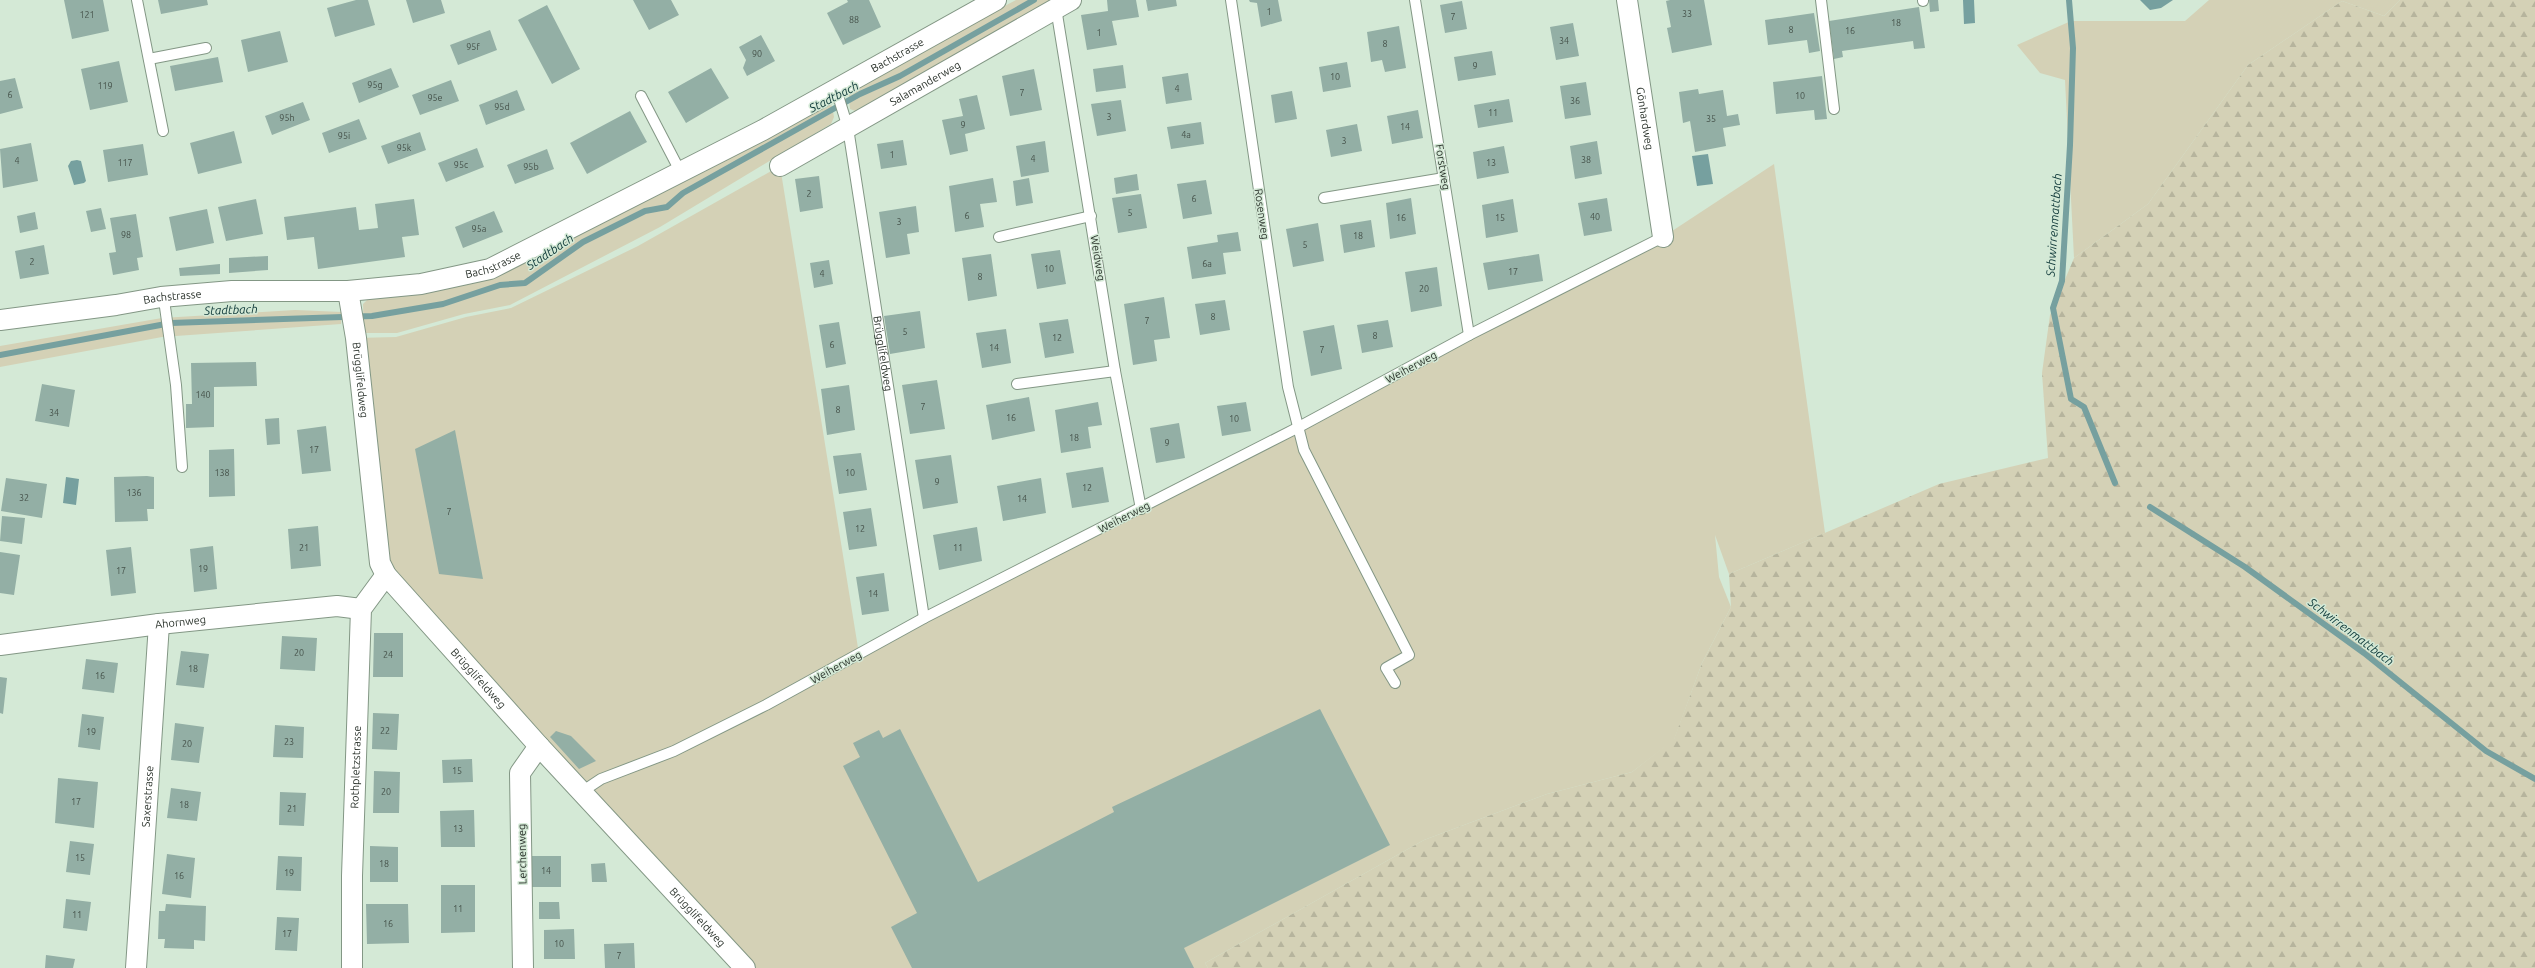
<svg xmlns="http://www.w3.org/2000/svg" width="2535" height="968" font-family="Ubuntu,sans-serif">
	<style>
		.green { fill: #d4d1b6 }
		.forest { fill: url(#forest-firs) }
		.water { fill: #76a09f }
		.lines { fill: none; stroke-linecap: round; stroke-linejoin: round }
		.stream { stroke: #76a09f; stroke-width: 6 }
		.building { fill: #93afa5 }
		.service-casing { stroke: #839785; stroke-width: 12 }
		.minor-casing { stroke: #839785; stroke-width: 22 }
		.service { stroke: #fff; stroke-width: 10 }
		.minor { stroke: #fff; stroke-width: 20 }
		.labels { text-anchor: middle; stroke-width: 3; stroke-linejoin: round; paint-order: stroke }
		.number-label { font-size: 9px; fill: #46534b }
		.street-label { font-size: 11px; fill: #2c342d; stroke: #d4e9d6 }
		.water-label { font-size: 12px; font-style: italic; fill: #0f3939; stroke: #d4e9d6 }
	</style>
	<defs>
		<pattern id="forest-firs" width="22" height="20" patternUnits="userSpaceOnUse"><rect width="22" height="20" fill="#d4d1b6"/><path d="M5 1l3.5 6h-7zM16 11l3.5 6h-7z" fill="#b6b49d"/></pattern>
	</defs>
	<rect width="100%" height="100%" fill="#d4e9d6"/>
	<path class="green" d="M1016 0H1060L858 112 850 109 848 89Z
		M2209 0H2400L2384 16 2342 1 2248 65 2148 204 2074 258 2065 80 2040 73 2017 45 2071 21H2185Z
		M824 102 832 106 834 117 831 124 660 227 510 305 464 314 397 333H364L363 304 369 298 495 275 551 250Z
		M1774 164 1825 533 1729 574 1715 535 1719 577 1731 607 1702 663 1674 740 1632 772 1547 794 1424 840 1205 963 1208 968H745L386 575 356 338 396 337 466 317 511 308 638 246 780 166 859 654 1663 237Z
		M295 310 342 312 341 324 162 337 0 367V346L162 318Z"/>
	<path class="forest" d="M2400 0H2535V968H1208L1205 963 1424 840 1547 794 1632 772 1674 739 1702 663 1731 607 1729 574 1939 484 2048 458 2042 373 2050 315 2074 258 2148 204 2248 65 2342 1 2384 16Z"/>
	<path class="water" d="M1963 0H1974L1975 23 1964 24Z
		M2140 0H2173L2161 8 2150 10Z
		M1708 154 1713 184 1697 186 1692 156Z
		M77 160 81 161 86 181 84 183 74 185 68 166 71 161Z
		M66 477 79 479 76 505 63 503Z"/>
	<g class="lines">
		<path class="stream" d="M2069 0 2073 48 2070 145 2062 281 2053 308 2071 399 2084 407 2115 483
			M0 355 171 323 372 316 443 304 500 285 525 283 583 242 645 211 667 207 683 193 860 94 900 76 1034 0
			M2150 507 2245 567 2364 653 2486 751 2535 779"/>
	</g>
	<path class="building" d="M64 0H103L109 31 72 39Z
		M158 0H207L208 5 161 14Z
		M356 0H368L375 25 335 37 327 8Z
		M406 0H441L445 13 413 23Z
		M633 0H671L679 15 649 30Z
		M847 0H869L881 27 843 45 827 13 848 2Z
		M1107 0H1136L1139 17 1112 21 1117 45 1087 50 1081 15 1108 11Z
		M1146 0H1176L1177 6 1148 11Z
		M1249 0H1278L1282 21 1261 27 1257 3 1250 2Z
		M1670 0H1704L1712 45 1672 53 1667 28 1671 27 1666 1Z
		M1929 0H1938L1939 11 1930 12Z
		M1462 1 1467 29 1445 33 1440 5Z
		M547 5 580 69 552 84 518 20Z
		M1919 7 1925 48 1914 49 1913 41 1842 51 1843 57 1834 59 1829 21Z
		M1814 13 1820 51 1809 53 1807 40 1768 45 1765 20Z
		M1573 23 1579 56 1556 60 1550 27Z
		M1399 26 1406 68 1385 72 1382 60 1371 62 1367 32Z
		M490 30 497 50 458 65 450 45Z
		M280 31 288 62 248 72 241 40Z
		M761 35 775 61 747 76 743 68 746 60 739 47Z
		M1492 51 1496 75 1458 81 1454 57Z
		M218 57 223 82 175 91 170 66Z
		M119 61 128 102 90 110 81 69Z
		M1347 62 1351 87 1323 92 1319 67Z
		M1123 65 1126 88 1096 92 1093 69Z
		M391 68 399 87 359 103 352 83Z
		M711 68 729 98 686 123 668 92Z
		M1034 69 1042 110 1010 116 1002 76Z
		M1188 73 1192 100 1166 104 1162 77Z
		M1822 76 1827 119 1815 120 1814 110 1776 114 1773 82Z
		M15 78 23 108 0 114V81Z
		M451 80 459 101 420 115 412 95Z
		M1586 82 1591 115 1565 119 1560 86Z
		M1698 89 1699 94 1723 90 1727 116 1738 114 1740 125 1723 128 1726 146 1695 152 1690 121 1683 123 1679 92Z
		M517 90 525 110 486 125 479 105Z
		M1292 91 1297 119 1275 123 1271 95Z
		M977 95 985 129 965 134 968 151 950 155 942 120 963 116 959 99Z
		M1509 99 1513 122 1478 128 1474 105Z
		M1121 100 1126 131 1097 136 1091 104Z
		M303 102 310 120 272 135 265 116Z
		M1418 110 1423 138 1392 144 1387 116Z
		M630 111 647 142 587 174 570 143Z
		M359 119 367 139 329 153 322 133Z
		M1201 122 1204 144 1171 149 1167 127Z
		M1357 124 1362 151 1331 157 1326 130Z
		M234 131 242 163 198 174 190 143Z
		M420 132 426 150 388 164 381 146Z
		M903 140 907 165 881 169 877 144Z
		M1045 141 1049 172 1021 177 1016 146Z
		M1597 141 1602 174 1575 179 1570 146Z
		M31 143 38 181 3 188 0 149Z
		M143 144 148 175 108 182 103 150Z
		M1504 146 1509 173 1477 179 1473 152Z
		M477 148 484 167 446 182 438 163Z
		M547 149 554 169 515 184 507 165Z
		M1137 174 1139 190 1116 194 1114 178Z
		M819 176 823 208 800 212 795 179Z
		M993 178 997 202 980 204 984 227 955 232 949 186Z
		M1029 178 1033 203 1016 206 1013 181Z
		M1206 180 1212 214 1183 219 1177 184Z
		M1141 194 1147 228 1118 233 1112 198Z
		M1411 198 1416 234 1390 239 1386 203Z
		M1607 198 1612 231 1584 236 1578 203Z
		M256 199 263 234 226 241 218 207Z
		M414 199 419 235 402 237 405 257 318 269 314 237 287 240 284 217 356 207 359 230 378 228 375 204Z
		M1513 199 1518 232 1486 238 1482 205Z
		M916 206 919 232 907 234 910 254 886 258 879 212Z
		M101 208 106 229 91 232 86 211Z
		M207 209 214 243 176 251 169 217Z
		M494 211 503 232 463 248 455 227Z
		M35 212 38 229 20 233 17 216Z
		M136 214 143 257 137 258 139 270 113 275 109 253 116 252 110 218Z
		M1371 220 1375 247 1344 253 1340 225Z
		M1318 223 1324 261 1293 267 1286 229Z
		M1238 232 1241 251 1223 253 1226 274 1192 279 1187 247 1218 242 1217 235Z
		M44 245 49 274 20 279 15 251Z
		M1060 250 1066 284 1037 289 1031 254Z
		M991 254 997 296 968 301 962 258Z
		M1539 254 1543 281 1488 290 1483 263Z
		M268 256V270L229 273V258Z
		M829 260 833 284 814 288 810 263Z
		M220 264V274L180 276 179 268Z
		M1437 267 1442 306 1411 312 1405 272Z
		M1164 297 1170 338 1154 340 1157 361 1133 365 1124 304Z
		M1225 300 1230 330 1200 335 1195 304Z
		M920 311 925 348 890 354 884 316Z
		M1068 319 1074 353 1045 358 1039 323Z
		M1388 320 1393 347 1362 353 1357 325Z
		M839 322 846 364 826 368 819 325Z
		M1334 325 1342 369 1311 376 1303 331Z
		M1006 329 1011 363 982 368 976 333Z
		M256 362 257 386 214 387V427L186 428V404H192L191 363Z
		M937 380 945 429 910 434 902 385Z
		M42 384 75 390 69 427 35 421Z
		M849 385 855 430 827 435 821 389Z
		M1029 397 1035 431 992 440 986 405Z
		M1098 402 1102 425 1088 427 1091 448 1061 453 1055 410Z
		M1246 402 1251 431 1222 436 1217 406Z
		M279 418 280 444 267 445 265 419Z
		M1179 423 1185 458 1156 463 1150 428Z
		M326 426 331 471 302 474 297 430Z
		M455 430 483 579 439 574 415 449Z
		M234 449 235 496 209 497V450Z
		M861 453 867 490 839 494 833 456Z
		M951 455 958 503 923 509 915 460Z
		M1103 467 1109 502 1072 508 1066 473Z
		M147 476 154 477V509H147L148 521 115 522 114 477Z
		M6 478 47 484 42 518 1 511Z
		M1041 478 1046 513 1003 521 997 486Z
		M871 508 877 546 849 550 843 512Z
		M2 516 25 518 22 544 0 541Z
		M318 526 321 566 291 569 288 529Z
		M977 527 982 561 939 570 933 535Z
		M213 546 217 589 194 592 190 549Z
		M131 547 136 593 111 596 106 550Z
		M0 552 20 555 14 595 0 593Z
		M884 573 889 611 862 615 856 577Z
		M374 633H403V677H373Z
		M282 636 317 638 315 671 280 669Z
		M181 651 209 654 204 688 176 685Z
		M86 659 118 663 114 693 82 689Z
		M0 677 7 678 3 714 0 713Z
		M1320 709 1390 845 1184 948 1194 968H912L891 927 917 913 843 766 860 757 853 743 879 730 883 738 900 729 978 882 1114 812 1112 807Z
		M373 713 399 714 397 750 372 749Z
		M82 714 104 717 100 750 78 747Z
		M175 723 204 727 199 763 171 760Z
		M275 725 304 727 303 758 273 757Z
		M556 731 571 736 596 761 579 769 550 737Z
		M472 759 473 782 443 783 442 760Z
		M374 771 400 772 399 813H373Z
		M58 778 98 782 94 828 55 823Z
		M171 788 201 792 197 821 167 818Z
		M280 792 306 793 304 826 279 825Z
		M474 810 475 847H441L440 811Z
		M70 841 94 844 90 875 66 872Z
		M370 846 398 847V882H370Z
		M167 854 195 858 191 898 162 894Z
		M278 856 302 857 301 891 276 890Z
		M531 856H561V887H531Z
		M605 863 607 882H592L591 864Z
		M441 885H475V932L441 933Z
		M66 899 91 902 87 931 63 928Z
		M539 902H559L560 919H539Z
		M166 904 206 906 205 941 194 940V949L164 948 165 939H158L159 911H165Z
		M366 904H408L409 943 367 944Z
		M277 917 299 918 297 951 275 950Z
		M574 929 575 959H544V930Z
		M634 943 635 968H605L604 944Z
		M46 955 75 959 73 968H45Z"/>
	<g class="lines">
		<defs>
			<g id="service">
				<path d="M137 0 163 131"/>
				<path d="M1231 0 1288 387 1304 450 1409 655 1386 668 1395 683"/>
				<path d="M1415 0 1469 335"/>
				<path d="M1821 0 1834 109"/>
				<path d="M1923 0V1"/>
				<path d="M1056 8 1115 371 1141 509"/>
				<path d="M149 59 206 48"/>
				<path id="s1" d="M836 89 848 128 924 618"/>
				<path d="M641 96 681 173"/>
				<path d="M1324 198 1444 178"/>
				<path d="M999 237 1091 216"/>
				<path d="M161 297 165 307 176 385 182 467"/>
				<path d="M1017 384 1115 371"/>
				<path d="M583 791 601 779 674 751 766 705 924 618 1297 428 1469 335 1663 237"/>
			</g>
			<g id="minor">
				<path id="s2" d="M1627 0 1663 237"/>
				<path id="s3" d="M780 166 1071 0"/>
				<path id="s4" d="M348 291 356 338 380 563 386 575 539 746 745 968"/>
				<path id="s5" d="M0 320 116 305 161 297 232 291H348L421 284 490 269 763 130 996 0"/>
				<path id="s6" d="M0 645 159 624 337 606 361 609"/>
				<path id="s7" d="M136 968 159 624"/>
				<path id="s8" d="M352 968V876L361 609 386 575"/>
				<path d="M523 968 520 773 539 746"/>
			</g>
		</defs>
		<use href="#service" class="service-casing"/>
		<use href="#minor" class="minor-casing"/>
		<use href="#service" class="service"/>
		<use href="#minor" class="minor"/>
	</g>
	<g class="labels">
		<g class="number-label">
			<text x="1269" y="15">1</text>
			<text x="1687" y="17">33</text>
			<text x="87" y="18">121</text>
			<text x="1453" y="20">7</text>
			<text x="854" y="23">88</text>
			<text x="1896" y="26">18</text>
			<text x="1791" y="33">8</text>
			<text x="1850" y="34">16</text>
			<text x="1099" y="36">1</text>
			<text x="1564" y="44">34</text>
			<text x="1385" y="47">8</text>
			<text x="473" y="50">95f</text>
			<text x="757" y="57">90</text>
			<text x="1475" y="69">9</text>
			<text x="1335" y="80">10</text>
			<text x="375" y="88">95g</text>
			<text x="105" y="89">119</text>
			<text x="1177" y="92">4</text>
			<text x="1022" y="96">7</text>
			<text x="10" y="98">6</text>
			<text x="1800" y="99">10</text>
			<text x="435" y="101">95e</text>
			<text x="1575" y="104">36</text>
			<text x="502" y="110">95d</text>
			<text x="1493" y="116">11</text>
			<text x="1109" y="120">3</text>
			<text x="287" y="121">95h</text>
			<text x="1711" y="122">35</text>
			<text x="963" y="128">9</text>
			<text x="1405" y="130">14</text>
			<text x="1186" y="138">4a</text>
			<text x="344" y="139">95i</text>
			<text x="1344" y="144">3</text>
			<text x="404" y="151">95k</text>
			<text x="892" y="158">1</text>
			<text x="1033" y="162">4</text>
			<text x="1586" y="163">38</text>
			<text x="17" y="164">4</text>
			<text x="125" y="166">117</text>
			<text x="1491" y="166">13</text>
			<text x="461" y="168">95c</text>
			<text x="531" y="170">95b</text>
			<text x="809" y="197">2</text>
			<text x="1194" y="202">6</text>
			<text x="1130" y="216">5</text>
			<text x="967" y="219">6</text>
			<text x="1595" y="220">40</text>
			<text x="1401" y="221">16</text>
			<text x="1500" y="221">15</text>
			<text x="899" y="225">3</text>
			<text x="479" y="232">95a</text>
			<text x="126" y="238">98</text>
			<text x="1358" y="239">18</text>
			<text x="1305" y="248">5</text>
			<text x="32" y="265">2</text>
			<text x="1207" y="267">6a</text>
			<text x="1049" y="272">10</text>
			<text x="1513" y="275">17</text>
			<text x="822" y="277">4</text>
			<text x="980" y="280">8</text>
			<text x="1424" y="292">20</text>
			<text x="1213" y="320">8</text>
			<text x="1147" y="324">7</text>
			<text x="905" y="335">5</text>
			<text x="1375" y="339">8</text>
			<text x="1057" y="341">12</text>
			<text x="832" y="348">6</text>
			<text x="994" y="351">14</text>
			<text x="1322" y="353">7</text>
			<text x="203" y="398">140</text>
			<text x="923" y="410">7</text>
			<text x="838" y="413">8</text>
			<text x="54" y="416">34</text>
			<text x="1011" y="421">16</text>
			<text x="1234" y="422">10</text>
			<text x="1074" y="441">18</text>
			<text x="1167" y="446">9</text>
			<text x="314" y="453">17</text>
			<text x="222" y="476">138</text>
			<text x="850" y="476">10</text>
			<text x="937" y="485">9</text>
			<text x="1087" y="491">12</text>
			<text x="134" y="496">136</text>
			<text x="24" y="501">32</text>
			<text x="1022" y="502">14</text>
			<text x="449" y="515">7</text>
			<text x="860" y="532">12</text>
			<text x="304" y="551">21</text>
			<text x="958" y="551">11</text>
			<text x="203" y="572">19</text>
			<text x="121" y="574">17</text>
			<text x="873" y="597">14</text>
			<text x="299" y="656">20</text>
			<text x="388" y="658">24</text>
			<text x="193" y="672">18</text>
			<text x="100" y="679">16</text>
			<text x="385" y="734">22</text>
			<text x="91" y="735">19</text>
			<text x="289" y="745">23</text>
			<text x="187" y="747">20</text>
			<text x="457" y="774">15</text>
			<text x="386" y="795">20</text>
			<text x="76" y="805">17</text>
			<text x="184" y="808">18</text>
			<text x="292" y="812">21</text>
			<text x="458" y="832">13</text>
			<text x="80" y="861">15</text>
			<text x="384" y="867">18</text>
			<text x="546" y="874">14</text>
			<text x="289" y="876">19</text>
			<text x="179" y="879">16</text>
			<text x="458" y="912">11</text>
			<text x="77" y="918">11</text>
			<text x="388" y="927">16</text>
			<text x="287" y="937">17</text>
			<text x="559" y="947">10</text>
			<text x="619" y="959">7</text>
		</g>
		<g class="street-label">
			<text dy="4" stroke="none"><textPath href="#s5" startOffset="954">Bachstrasse</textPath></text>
			<text dy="4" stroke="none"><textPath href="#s3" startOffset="167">Salamanderweg</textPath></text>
			<text dy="4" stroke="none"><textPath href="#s2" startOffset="120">Gönhardweg</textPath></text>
			<text transform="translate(1443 167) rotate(81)" y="4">Forstweg</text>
			<text transform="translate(1262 214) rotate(82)" y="4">Rosenweg</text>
			<text transform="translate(1098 258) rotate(81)" y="4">Weidweg</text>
			<text dy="4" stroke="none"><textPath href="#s5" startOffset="498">Bachstrasse</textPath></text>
			<text dy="4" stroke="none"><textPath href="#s5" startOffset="174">Bachstrasse</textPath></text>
			<text dy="4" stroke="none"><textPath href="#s1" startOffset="269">Brügglifeldweg</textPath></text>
			<text transform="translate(1411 367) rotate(-28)" y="4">Weiherweg</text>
			<text dy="4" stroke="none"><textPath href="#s4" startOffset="90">Brügglifeldweg</textPath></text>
			<text transform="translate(1124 517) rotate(-27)" y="4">Weiherweg</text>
			<text dy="4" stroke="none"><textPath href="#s6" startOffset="182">Ahornweg</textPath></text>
			<text transform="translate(836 667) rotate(-29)" y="4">Weiherweg</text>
			<text dy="4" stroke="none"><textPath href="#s4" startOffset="426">Brügglifeldweg</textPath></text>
			<text dy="4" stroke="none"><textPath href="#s8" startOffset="201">Rothpletzstrasse</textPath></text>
			<text dy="4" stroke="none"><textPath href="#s7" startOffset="172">Saxerstrasse</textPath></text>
			<text transform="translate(522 854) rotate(-91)" y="4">Lerchenweg</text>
			<text dy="4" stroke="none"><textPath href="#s4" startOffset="750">Brügglifeldweg</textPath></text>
		</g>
		<g class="water-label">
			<text transform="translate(834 97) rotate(-27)" y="4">Stadtbach</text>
			<text transform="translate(2054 225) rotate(-86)" y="4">Schwirrenmattbach</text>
			<text transform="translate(550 252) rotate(-34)" y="4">Stadtbach</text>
			<text transform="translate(231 310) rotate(-2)" y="4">Stadtbach</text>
			<text transform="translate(2351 632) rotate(37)" y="4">Schwirrenmattbach</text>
		</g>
	</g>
</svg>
